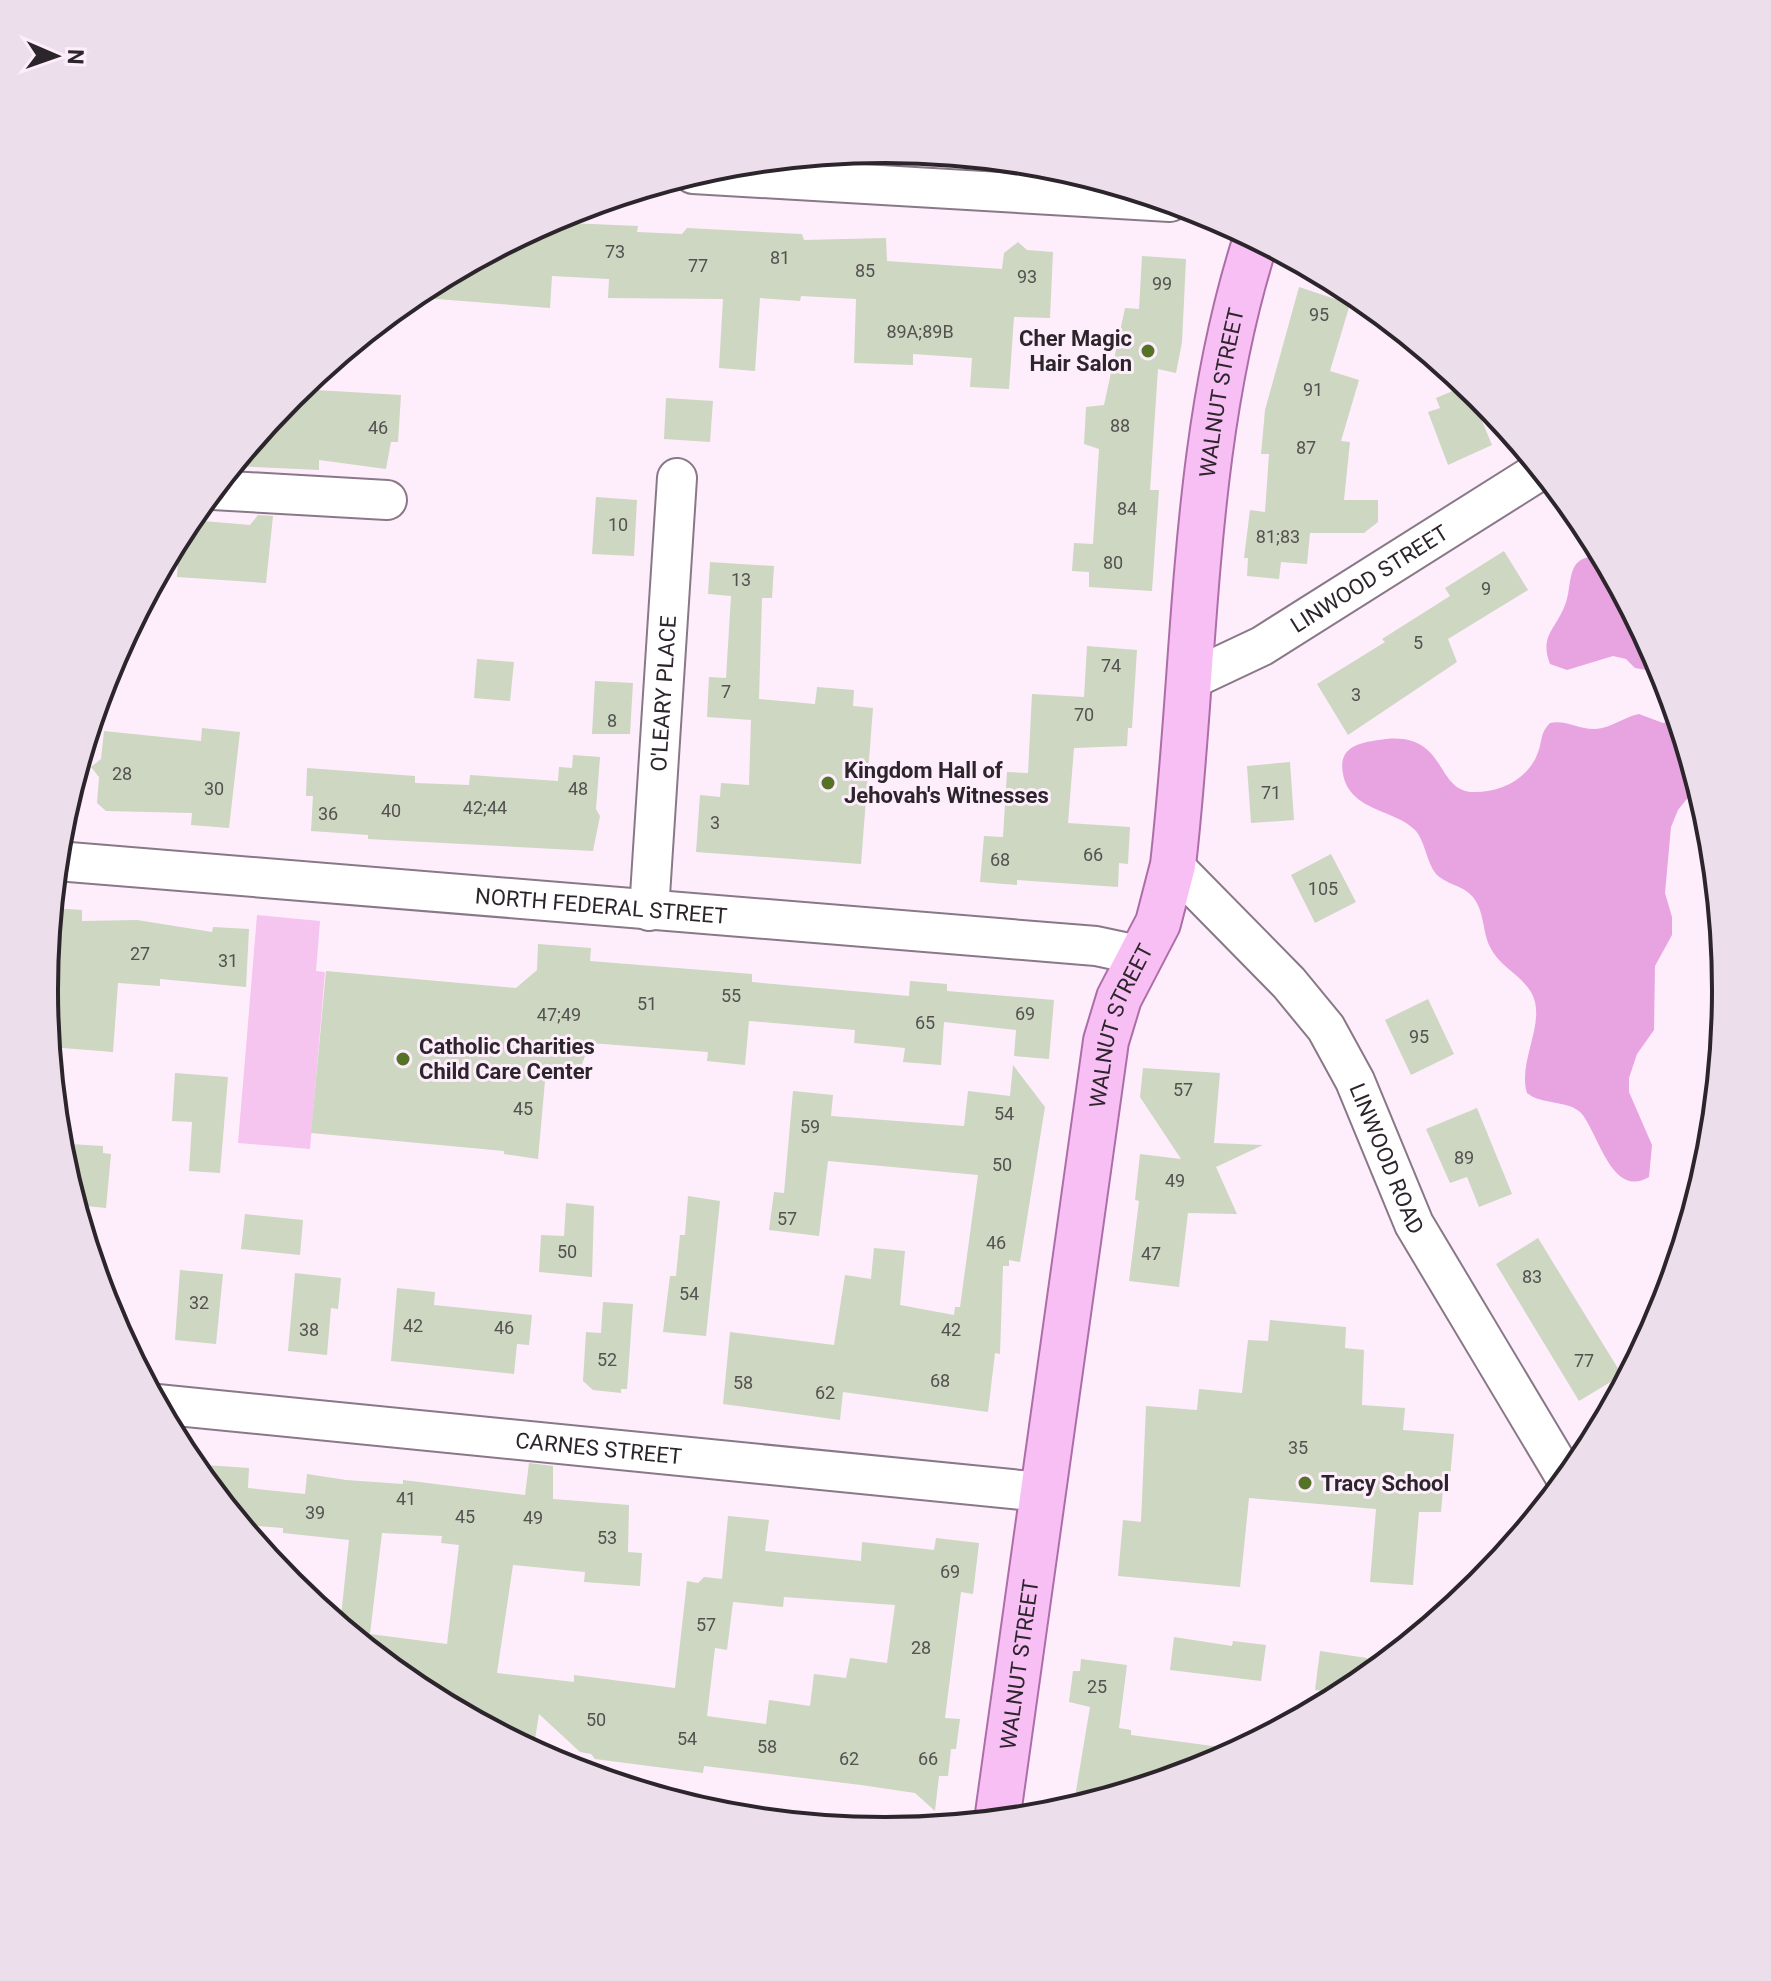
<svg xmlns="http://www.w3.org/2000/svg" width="1771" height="1981" font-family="Roboto,sans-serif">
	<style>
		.green { fill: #f5c4ef }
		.forest { fill: #e7a4e1 }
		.building { fill: #cdd7c2; fill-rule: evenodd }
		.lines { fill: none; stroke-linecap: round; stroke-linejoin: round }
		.minor-casing { stroke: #897887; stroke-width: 42 }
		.major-casing { stroke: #ad6ea8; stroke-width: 48 }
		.minor { stroke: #fff; stroke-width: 38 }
		.major { stroke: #f8bff4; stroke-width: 44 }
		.poi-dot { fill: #557328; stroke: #feeefc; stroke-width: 3 }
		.labels { text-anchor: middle; stroke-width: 6; stroke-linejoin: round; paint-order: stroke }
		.number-label { font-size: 18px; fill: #545251 }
		.poi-label { font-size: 22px; font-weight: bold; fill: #2c252b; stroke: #feeefc; text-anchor: start }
		.street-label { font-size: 22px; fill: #2c252b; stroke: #feeefc }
		.rim { fill: none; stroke: #2c252b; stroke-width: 4 }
	</style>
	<rect width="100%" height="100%" fill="#feeefc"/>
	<path class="green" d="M257 915 320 921 316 971 325 972 310 1149 238 1143Z"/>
	<path class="forest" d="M1595 557 1607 564 1664 673 1635 668 1626 659 1613 656 1567 670 1550 664C1539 636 1556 629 1565 605 1573 586 1565 556 1595 557Z
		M1639 714 1663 723 1678 719 1698 785 1678 810 1671 827 1665 893 1672 917V935L1655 966 1654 1030 1637 1054 1629 1078V1092L1652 1145 1649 1177C1611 1200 1598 1130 1580 1112 1567 1100 1541 1105 1527 1093 1517 1061 1548 1021 1531 992 1520 974 1499 966 1490 947 1482 931 1485 911 1472 896 1462 885 1445 884 1436 874 1427 863 1425 842 1416 831 1396 809 1350 812 1343 774 1337 744 1364 742 1386 739 1447 733 1435 790 1472 792 1498 793 1526 781 1537 755 1543 742 1539 734 1550 723 1568 719 1584 733 1602 728 1615 725 1625 717 1639 714Z"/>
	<path class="building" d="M546 222 638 226 637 232 682 234 687 228 802 234 804 240 886 238 887 261 1002 269 1004 253 1018 242 1027 250 1053 252 1050 318 1014 317 1009 389 970 387 972 358 913 354V365L854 363 856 299 801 296 800 301 760 298 755 371 719 368 723 299 608 298 609 279 552 276 550 308 411 297Z
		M1142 256 1186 259 1182 342 1176 373 1158 369 1150 490H1159L1152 591 1089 587V572L1072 571 1074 543 1093 544 1099 449 1084 444 1086 407 1104 405 1125 308 1139 309Z
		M1299 287 1350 304 1330 371 1359 380 1341 441 1350 442 1344 500H1378V522L1364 533H1310L1307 564 1281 562 1279 579 1247 576 1248 558H1244L1250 510 1265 512 1269 454H1261L1265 410Z
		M1467 385 1492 445 1448 465 1428 412 1440 408 1436 398Z
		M299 389 401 395 398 442H391L386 469 319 460V470L233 466Z
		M666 398 713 401 710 442 664 439Z
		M596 497 637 500 634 556 592 554Z
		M195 512 203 521 250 525 258 515 273 516 266 583 177 577 180 533Z
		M1504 551 1528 590 1448 639 1457 662 1348 735 1317 684 1385 642 1382 639 1450 596 1445 588Z
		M710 562 774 566 772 598H762L759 699 815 704 817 687 854 690 853 706 873 708 861 864 696 852 700 795 720 797 721 783 749 785 751 720 707 717 709 677 726 678 731 596 708 594Z
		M1087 646 1137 650 1132 728H1128L1127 746 1074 748 1068 823 1130 827 1128 864 1119 863 1118 887 1017 880V885L980 882 984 836 1003 837 1007 772 1028 773 1032 694 1084 697Z
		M477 659 514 662 510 701 474 698Z
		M595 681 633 683 630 734H592Z
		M202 728 240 732 229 828 191 825 192 813 106 811 97 803 99 777 91 767 101 759 104 731 201 741Z
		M573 755 600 757 596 809 600 816 593 851 368 839V835L311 831 313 796H306L307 768 415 776V783L469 785 470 775 558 781 559 767 572 768Z
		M1290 762 1294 820 1251 823 1247 766Z
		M1331 854 1356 902 1315 923 1291 875Z
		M52 908 82 910V921L137 920 212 932 213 927 249 929 246 987 160 979V986L118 983 113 1052 50 1047 44 989Z
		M538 944 591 948 590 961 752 974V982L909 996 910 981 947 984V991L1054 1000 1049 1059 1014 1056 1016 1030 944 1022 941 1065 903 1062 905 1048 854 1043 855 1030 749 1021 745 1065 707 1061 708 1052 590 1043 579 1072 546 1070 538 1159 504 1154V1151L311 1133 326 971 516 988 537 970Z
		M1428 999 1454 1054 1411 1075 1385 1020Z
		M1013 1065 1045 1107 1020 1262 1009 1260V1266H1003L1000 1354 995 1353 988 1412 843 1392 840 1420 723 1404 730 1332 834 1345 845 1275 871 1279 874 1248 905 1251 900 1305 954 1315 955 1307H960L978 1175 828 1161 819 1236 769 1230 774 1192 784 1193 793 1091 833 1095 831 1116 964 1126 968 1091 1010 1096Z
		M1143 1068 1220 1073 1214 1143 1263 1145 1216 1167 1237 1214 1188 1213 1179 1287 1129 1281 1139 1201 1135 1200 1140 1154 1181 1159 1140 1097Z
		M175 1073 228 1077 220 1173 189 1171 192 1122 172 1121Z
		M1477 1108 1512 1194 1479 1207 1467 1177 1450 1183 1426 1129Z
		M70 1144 103 1146V1153L111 1154 106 1208 76 1205 68 1179Z
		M688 1196 720 1201 706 1336 663 1332 670 1276H676L680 1235H685Z
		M566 1203 594 1206 592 1277 539 1272 541 1235 564 1236Z
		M245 1214 303 1220 300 1255 241 1249Z
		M1538 1238 1622 1375 1579 1401 1496 1264Z
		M180 1270 223 1274 216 1344 175 1340Z
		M295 1273 341 1278 338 1309 331 1308 327 1355 288 1351Z
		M397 1288 435 1292 434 1305 532 1315 529 1345 517 1344 514 1374 391 1361Z
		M603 1302 633 1304 627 1389H621V1393L593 1390 583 1381 586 1332 601 1333Z
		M1270 1320 1346 1327 1345 1348 1364 1350 1362 1405 1405 1408 1403 1430 1454 1434 1449 1489H1443L1441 1512H1419L1413 1585 1370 1582 1376 1509 1249 1498 1240 1587 1118 1576 1123 1520 1141 1522 1146 1406 1197 1410 1199 1389 1242 1393 1248 1340 1268 1341Z
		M529 1463 553 1466V1499L629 1505 628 1552 642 1553 640 1586 584 1582 585 1572 513 1565 497 1673 574 1682V1675L675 1688 687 1581 698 1583 704 1577 722 1579 728 1516 769 1520 765 1551 861 1561 862 1542 934 1550 936 1538 979 1543 973 1594 961 1592 945 1718 960 1719 956 1749H951L948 1776H939L935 1811 915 1793 861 1785 704 1766 703 1773 595 1759 591 1754 580 1752 539 1714 533 1752 418 1690 340 1626 349 1540 283 1533V1528L245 1525V1530L191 1464 249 1468 248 1488 305 1494 307 1474 346 1480 403 1484V1480L525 1495ZM382 1533 442 1536 441 1543 459 1545 447 1644 370 1634ZM784 1597 895 1605 887 1663 850 1658 846 1678 814 1674 810 1706 769 1700 766 1724 707 1716 715 1648 727 1650 733 1602 783 1607Z
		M1174 1637 1232 1646 1233 1641 1266 1645 1261 1681 1170 1670Z
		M1320 1651 1367 1658 1364 1681 1346 1694 1315 1690Z
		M1081 1659 1127 1665 1119 1728 1131 1730V1735L1242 1750 1207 1768 1073 1809 1090 1707 1069 1702 1073 1671H1080Z"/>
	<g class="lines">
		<defs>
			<g id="minor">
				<path d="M693 174 1170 202"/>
				<path d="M213 490 387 500"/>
				<path id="s1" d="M1192 679 1262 646 1541 470"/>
				<path id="s2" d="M57 861 1096 946 1143 956"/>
				<path id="s3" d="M1173 865 1289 983 1326 1028 1355 1081 1414 1224 1567 1480"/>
				<path id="s4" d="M649 911 677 478"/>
				<path id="s5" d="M157 1404 1041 1492"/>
			</g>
			<g id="major">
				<path id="s6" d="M997 1821 1106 1041 1119 998 1158 923 1173 865C1197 656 1191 440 1256 239"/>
			</g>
		</defs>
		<use href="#minor" class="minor-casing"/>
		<use href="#major" class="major-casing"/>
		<use href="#minor" class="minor"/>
		<use href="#major" class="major"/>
	</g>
	<g class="poi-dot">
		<circle cx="1148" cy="351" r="8"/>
		<circle cx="828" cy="783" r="8"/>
		<circle cx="403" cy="1059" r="8"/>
		<circle cx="1305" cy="1483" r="8"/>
	</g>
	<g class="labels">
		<g class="number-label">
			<text x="615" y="258">73</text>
			<text x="780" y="264">81</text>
			<text x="698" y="272">77</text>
			<text x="865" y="277">85</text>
			<text x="1027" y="283">93</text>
			<text x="1162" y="290">99</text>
			<text x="1319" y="321">95</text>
			<text x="920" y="338">89A;89B</text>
			<text x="1313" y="396">91</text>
			<text x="1120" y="432">88</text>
			<text x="378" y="434">46</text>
			<text x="1306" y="454">87</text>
			<text x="1127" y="515">84</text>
			<text x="618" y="531">10</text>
			<text x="1278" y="543">81;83</text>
			<text x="1113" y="569">80</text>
			<text x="741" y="586">13</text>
			<text x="1486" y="595">9</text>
			<text x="1418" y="649">5</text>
			<text x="1111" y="672">74</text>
			<text x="726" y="698">7</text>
			<text x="1356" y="701">3</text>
			<text x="1084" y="721">70</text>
			<text x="612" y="727">8</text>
			<text x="122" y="780">28</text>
			<text x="214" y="795">30</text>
			<text x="578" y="795">48</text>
			<text x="1271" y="799">71</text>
			<text x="485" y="814">42;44</text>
			<text x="391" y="817">40</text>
			<text x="328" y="820">36</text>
			<text x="715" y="829">3</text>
			<text x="1093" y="861">66</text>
			<text x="1000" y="866">68</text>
			<text x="1323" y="895">105</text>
			<text x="140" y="960">27</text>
			<text x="228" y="967">31</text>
			<text x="731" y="1002">55</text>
			<text x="647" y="1010">51</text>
			<text x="1025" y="1020">69</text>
			<text x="559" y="1021">47;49</text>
			<text x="925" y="1029">65</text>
			<text x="1419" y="1043">95</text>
			<text x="1183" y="1096">57</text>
			<text x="523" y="1115">45</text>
			<text x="1004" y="1120">54</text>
			<text x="810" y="1133">59</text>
			<text x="1464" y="1164">89</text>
			<text x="1002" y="1171">50</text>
			<text x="1175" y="1187">49</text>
			<text x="787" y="1225">57</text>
			<text x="996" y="1249">46</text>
			<text x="567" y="1258">50</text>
			<text x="1151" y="1260">47</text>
			<text x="1532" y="1283">83</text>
			<text x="689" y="1300">54</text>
			<text x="199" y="1309">32</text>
			<text x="413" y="1332">42</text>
			<text x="504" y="1334">46</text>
			<text x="309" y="1336">38</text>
			<text x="951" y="1336">42</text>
			<text x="607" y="1366">52</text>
			<text x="1584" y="1367">77</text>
			<text x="940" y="1387">68</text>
			<text x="743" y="1389">58</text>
			<text x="825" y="1399">62</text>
			<text x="1298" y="1454">35</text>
			<text x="406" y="1505">41</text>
			<text x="315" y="1519">39</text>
			<text x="465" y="1523">45</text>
			<text x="533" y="1524">49</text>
			<text x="607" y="1544">53</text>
			<text x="950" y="1578">69</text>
			<text x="706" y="1631">57</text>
			<text x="921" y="1654">28</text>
			<text x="1097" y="1693">25</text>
			<text x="596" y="1726">50</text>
			<text x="687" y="1745">54</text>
			<text x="767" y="1753">58</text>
			<text x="849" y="1765">62</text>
			<text x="928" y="1765">66</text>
		</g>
		<g class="poi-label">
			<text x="1132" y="346" text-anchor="end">Cher Magic<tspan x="1132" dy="25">Hair Salon</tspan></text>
			<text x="844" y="778">Kingdom Hall of<tspan x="844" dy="25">Jehovah's Witnesses</tspan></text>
			<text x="419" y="1054">Catholic Charities<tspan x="419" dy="25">Child Care Center</tspan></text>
			<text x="1321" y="1491">Tracy School</text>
		</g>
		<g class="street-label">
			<text dy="8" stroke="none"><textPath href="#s6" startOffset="1452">WALNUT STREET</textPath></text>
			<text dy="8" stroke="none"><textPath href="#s1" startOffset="204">LINWOOD STREET</textPath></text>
			<text dy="8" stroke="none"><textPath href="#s4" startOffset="218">O'LEARY PLACE</textPath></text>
			<text dy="8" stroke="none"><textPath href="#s2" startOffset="546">NORTH FEDERAL STREET</textPath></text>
			<text dy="8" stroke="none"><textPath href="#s6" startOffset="806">WALNUT STREET</textPath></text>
			<text dy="8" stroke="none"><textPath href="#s3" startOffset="368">LINWOOD ROAD</textPath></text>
			<text dy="8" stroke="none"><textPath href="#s5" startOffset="444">CARNES STREET</textPath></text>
			<text dy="8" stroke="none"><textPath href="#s6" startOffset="158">WALNUT STREET</textPath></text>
		</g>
	</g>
	<path d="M0 0H1771V1981H0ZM58 990a827 827 0 1 1 1654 0a827 827 0 1 1-1654 0Z" fill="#eddeeb" fill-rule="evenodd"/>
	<path class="rim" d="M58 990a827 827 0 1 1 1654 0a827 827 0 1 1-1654 0Z"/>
	<g transform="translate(56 56) rotate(92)" stroke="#feeefc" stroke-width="6" paint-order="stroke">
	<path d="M0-6L14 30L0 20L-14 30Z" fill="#2c252b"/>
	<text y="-12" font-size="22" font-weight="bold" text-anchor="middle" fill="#2c252b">N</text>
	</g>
</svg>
